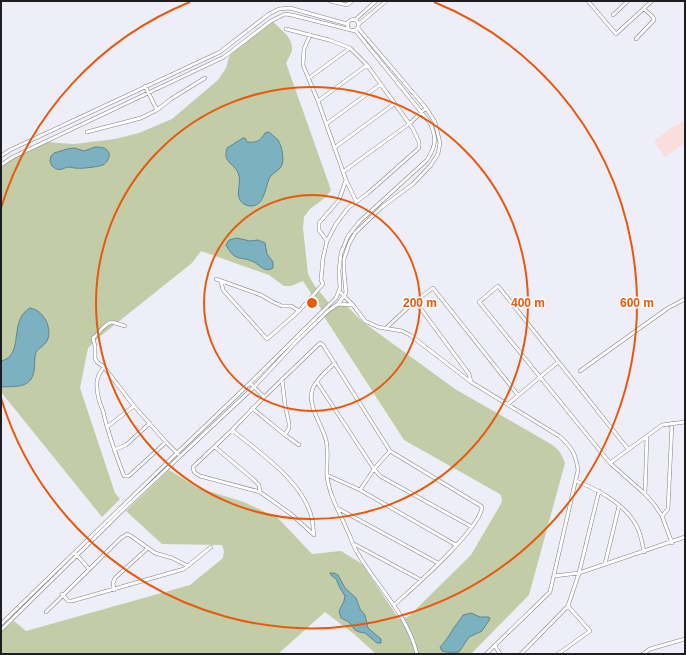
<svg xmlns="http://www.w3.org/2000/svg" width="686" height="655" font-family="Helvetica,sans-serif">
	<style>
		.education { fill: #f9dedc }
		.green { fill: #c2cca7 }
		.water { fill: #7bb1c0; stroke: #5f8591 }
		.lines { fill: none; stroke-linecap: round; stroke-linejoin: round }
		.minor-casing { stroke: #81818a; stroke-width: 4 }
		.minor { stroke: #fff; stroke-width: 3 }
		.ring { fill: none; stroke: #e8590c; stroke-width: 2 }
		.centre { fill: #e8590c; stroke: #fcfcfe; stroke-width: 2 }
		.ring-label { font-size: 12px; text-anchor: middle; font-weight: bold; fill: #e8590c; stroke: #fcfcfe; stroke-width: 3; stroke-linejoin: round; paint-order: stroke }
	</style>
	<rect width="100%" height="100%" fill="#eeeef8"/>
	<path class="education" d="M685 121V143L665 157 654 141 671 128Z"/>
	<path class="green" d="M272 21C279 28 293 37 292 49 292 53 288 59 286 63L331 190 326 197 310 209 304 217 303 228 308 274 314 285 334 309 338 306 344 305 350 309 363 322 455 389 544 440C556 447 560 449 565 463L529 595 471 654H376L354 634 325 612 278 654H1V632L14 621 26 631 190 585 223 558 224 551 222 545 162 544 126 511 169 470 198 488 244 502 278 518 312 554 341 551 362 564 399 619 408 617 471 555 502 502 501 495 498 493 404 440 325 318 320 307 303 281 291 286H284L269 275 201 251 192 263 98 338 88 348 80 388 115 493 120 499 102 517 1 392V168L10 160 46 142 74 144 115 139 139 133 172 119 218 80 226 68 230 54Z"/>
	<path class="water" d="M269 132C272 135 275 137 278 140 282 146 285 161 281 167 278 171 273 173 270 177 265 186 265 206 251 206 246 206 243 204 240 200 236 193 241 184 239 176 236 162 222 165 227 148L243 138H245L247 142C257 143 260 141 265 133Z
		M95 147C98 147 101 147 104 148 113 152 109 161 103 165 97 167 81 169 75 168 74 168 70 167 69 167 61 168 61 173 52 166L50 161 51 156 54 153 67 149 74 148 84 151Z
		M237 238 250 241 258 240 265 243 267 254 273 262V268C265 273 261 266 254 262 239 255 236 263 226 245L229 240Z
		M30 308C44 310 53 329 47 341 44 346 39 348 36 352 34 359 35 365 34 371 31 389 15 386 1 387V361C25 356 8 320 30 308Z
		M330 573H334L338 575 345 588 356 598 360 609 365 615 368 628 381 639V643H377L365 633 359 632 355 630 349 622 341 618 339 611 344 601 345 596 340 588 336 579 331 575Z
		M471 613 480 617H489L490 619 482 631 469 637 459 652C453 652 448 653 442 651L440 647C445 642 448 637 452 631 454 626 460 621 463 615Z"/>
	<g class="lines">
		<defs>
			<path id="minor" d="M330 1 347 5 352 1
				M588 1 616 34 652 1
				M613 15 628 1
				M356 19 376 1
				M347.5 25a5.5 5.5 0 1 1 11 0a5.5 5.5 0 1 1-11 0Z
				M359 24 386 1
				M310 35 304 49 303 65 318 101 346 180 356 201
				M636 39 654 20 653 17 644 9
				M309 78 350 48
				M145 86 157 110
				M318 101 367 65
				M326 124 381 84
				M87 132 141 118 157 110 171 99 205 78
				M334 148 394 104
				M1 156 10 150 220 52 269 14 279 9 290 8 347 24
				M1 165 13 157 224 57 271 21 285 14 292 15 351 30
				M344 171 409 124 426 108
				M327 241 319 230V223L339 200 346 180
				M216 279 261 295 273 302 282 306H291L299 311
				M221 281 223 290 267 339 299 311 323 284 321 280 323 258 327 241 336 224 348 208 367 194 419 148V142L413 129 367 65 350 48 329 40 286 29
				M340 292 353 305 365 321 378 327 402 331 410 335 471 382 559 436C571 446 576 454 578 470L550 592 486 654
				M415 301 469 374 471 382
				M338 304 352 305
				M125 326 112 322C103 324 100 333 93 338L95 346V358L97 362 104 367 134 406 166 442 178 454
				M386 328 415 301 433 288 518 395
				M335 363C328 370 316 379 313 388 306 405 322 424 326 440 329 453 326 464 327 476 329 495 340 513 347 530 351 537 353 546 357 552 377 587 407 613 417 654
				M104 367C99 373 96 380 97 387 97 395 100 404 103 411 108 434 116 455 124 476H129L166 442
				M580 371 668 308 685 299
				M282 379 285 405 289 423V428L285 435
				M317 382 374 469 380 476 472 527
				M250 383 264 397
				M508 404 558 362
				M252 408 285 435 299 445
				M107 427 134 406
				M232 430C260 453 304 482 312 519 313 524 313 530 314 535
				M215 447 253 479 259 485 260 492
				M628 449 498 286 479 302 610 463 645 494 654 504 662 516 672 543
				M114 450 126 445 150 423
				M610 463 662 425 685 422
				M327 475 360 490 456 545
				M576 481C597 489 625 504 636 525 641 533 642 542 644 552
				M360 490 374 469 390 451
				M645 494 647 436
				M337 508 438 563
				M662 516 668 509 672 423
				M314 535 291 514 260 492 200 476 194 472 193 467 232 430 264 397 320 343 323 345 390 451 481 506 482 508C478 531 414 587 394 605
				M354 544 421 580
				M76 554 89 569
				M605 564 619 506
				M554 576 579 573 685 537
				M114 590 113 583 115 578 148 548
				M62 594 68 601H72L184 569 211 547
				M46 612 121 538 127 534 131 536 155 553 172 558 188 566
				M1 624 177 453 250 383 336 298 340 288 339 271 341 253 348 236 360 221 427 160C436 146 437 138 430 123L355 30
				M1 630 125 508 254 387 296 342 328 311 338 304 346 293 344 272V259L349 244 355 233 382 207 413 184 431 165 438 154 440 143 435 122 426 108 358 28
				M495 646 500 654
				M521 654 568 606 579 573 599 491
				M558 654 590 631 568 606
				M643 654 650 649 685 639"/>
		</defs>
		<use href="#minor" class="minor-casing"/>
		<use href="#minor" class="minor"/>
	</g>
	<g class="ring">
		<circle cx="312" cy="303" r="108"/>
		<circle cx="312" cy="303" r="216"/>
		<path d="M1 208A325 325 0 0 1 190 2M434 2A325 325 0 1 1 1 398"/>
	</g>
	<circle cx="312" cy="303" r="6" class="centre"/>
	<g class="ring-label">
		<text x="420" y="307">200 m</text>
		<text x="528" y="307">400 m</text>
		<text x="637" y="307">600 m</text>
	</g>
	<rect width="686" height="655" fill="none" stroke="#1e1e22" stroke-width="4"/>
</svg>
